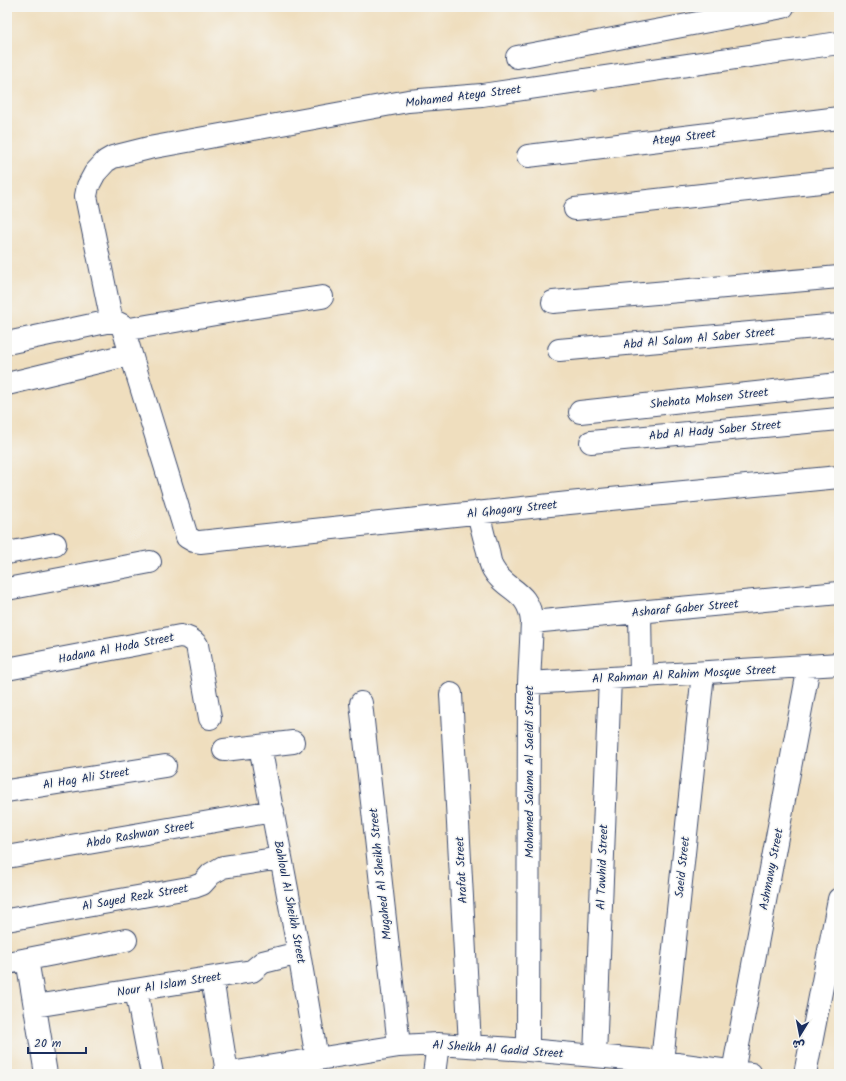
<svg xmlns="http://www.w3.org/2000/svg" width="846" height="1081" font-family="Kalam,'Playpen Sans Arabic',sans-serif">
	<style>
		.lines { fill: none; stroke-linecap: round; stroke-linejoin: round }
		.minor-casing { stroke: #3b496c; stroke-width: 24 }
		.minor { stroke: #fff; stroke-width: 22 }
		.labels { text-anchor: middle; stroke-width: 3; stroke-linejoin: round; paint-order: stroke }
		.street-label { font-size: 12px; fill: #1b2f5e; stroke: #f6f6f2 }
	</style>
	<rect width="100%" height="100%" fill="#f6f6f2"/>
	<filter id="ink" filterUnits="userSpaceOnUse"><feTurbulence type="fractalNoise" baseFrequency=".025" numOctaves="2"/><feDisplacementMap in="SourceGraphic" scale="8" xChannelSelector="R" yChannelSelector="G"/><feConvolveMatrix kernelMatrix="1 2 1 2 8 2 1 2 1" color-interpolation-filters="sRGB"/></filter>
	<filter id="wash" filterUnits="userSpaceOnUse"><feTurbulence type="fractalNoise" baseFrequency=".012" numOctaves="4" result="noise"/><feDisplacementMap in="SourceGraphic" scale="16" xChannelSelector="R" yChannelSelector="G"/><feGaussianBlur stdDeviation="0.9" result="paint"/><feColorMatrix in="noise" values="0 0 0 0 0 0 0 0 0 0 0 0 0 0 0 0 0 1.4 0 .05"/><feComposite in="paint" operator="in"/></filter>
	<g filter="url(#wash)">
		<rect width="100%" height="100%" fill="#efdebe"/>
	</g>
	<g filter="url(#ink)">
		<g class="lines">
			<defs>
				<path id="minor" d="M517 57 783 7
					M528 156 839 118
					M575 209 839 180
					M553 302 839 277
					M112 322 86 196 88 186 95 173 106 161 113 157 149 148 408 101 482 95 839 43
					M124 330 250 308 322 297
					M7 343 106 322H116L122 325 187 537 194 541 200 542 569 503 839 477
					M559 350 839 325
					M7 384 131 354
					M580 412 839 384
					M591 442 839 419
					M478 512C481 525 484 538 488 551 489 557 490 564 493 569 506 592 529 589 532 622L529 683 528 1050
					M7 553 55 544
					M7 589 150 562
					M640 612 641 676
					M532 622 839 593
					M7 669 180 636C188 637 192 639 197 645L210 718
					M529 683 839 664
					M451 694 470 1045
					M361 703 399 1046
					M260 746 299 953 317 1059
					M224 750 293 742
					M7 791 165 766
					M7 857 273 811
					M7 920 194 887 202 884 211 874 223 867 281 858
					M27 959 46 1074
					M7 963 126 940
					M212 978 227 1073
					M136 990 152 1074
					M35 1006 252 971 263 962 299 953
					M595 1056 610 678
					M733 1072 809 666
					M224 1074 399 1046 438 1044 528 1050 662 1062 751 1074
					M434 1074 438 1044
					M665 1074 662 1062 703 673
					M805 1074 839 899"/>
			</defs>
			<use href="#minor" class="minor-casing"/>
			<use href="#minor" class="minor"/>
		</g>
	</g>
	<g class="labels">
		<g class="street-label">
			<text transform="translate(463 96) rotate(-7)" y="4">Mohamed Ateya Street</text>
			<text transform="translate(684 137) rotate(-7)" y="4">Ateya Street</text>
			<text transform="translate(699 338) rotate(-5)" y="4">Abd Al Salam Al Saber Street</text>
			<text transform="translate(709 398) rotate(-6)" y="4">Shehata Mohsen Street</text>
			<text transform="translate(715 430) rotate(-5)" y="4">Abd Al Hady Saber Street</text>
			<text transform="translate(512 509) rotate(-6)" y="4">Al Ghagary Street</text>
			<text transform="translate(685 608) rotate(-5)" y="4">Asharaf Gaber Street</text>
			<text transform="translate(116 648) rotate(-11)" y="4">Hadana Al Hoda Street</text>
			<text transform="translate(684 674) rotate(-3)" y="4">Al Rahman Al Rahim Mosque Street</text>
			<text transform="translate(529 772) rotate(-90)" y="4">Mohamed Salama Al Saeidi Street</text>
			<text transform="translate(86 778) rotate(-9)" y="4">Al Hag Ali Street</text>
			<text transform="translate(140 834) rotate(-10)" y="4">Abdo Rashwan Street</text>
			<text transform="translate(602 867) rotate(-88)" y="4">Al Tawhid Street</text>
			<text transform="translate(682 867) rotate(-84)" y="4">Saeid Street</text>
			<text transform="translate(771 869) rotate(-79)" y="4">Ashmawy Street</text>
			<text transform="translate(461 870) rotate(-93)" y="4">Arafat Street</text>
			<text transform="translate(380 874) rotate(-96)" y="4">Mugahed Al Sheikh Street</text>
			<text transform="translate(135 897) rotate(-10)" y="4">Al Sayed Rezk Street</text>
			<text transform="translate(290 902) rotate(79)" y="4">Bahloul Al Sheikh Street</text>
			<text transform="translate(169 984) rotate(-9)" y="4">Nour Al Islam Street</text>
			<text transform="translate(498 1049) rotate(4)" y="4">Al Sheikh Al Gadid Street</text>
		</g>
	</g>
	<rect width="846" height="1081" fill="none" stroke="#f6f6f2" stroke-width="24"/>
	<g transform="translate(800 1035) rotate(190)" stroke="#f6f6f2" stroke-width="3" paint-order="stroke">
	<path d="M0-3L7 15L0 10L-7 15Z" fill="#1b2f5e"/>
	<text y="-6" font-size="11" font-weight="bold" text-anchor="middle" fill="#1b2f5e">ش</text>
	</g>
	<path d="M28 1047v6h58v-6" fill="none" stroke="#1b2f5e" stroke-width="2"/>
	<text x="34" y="1047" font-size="12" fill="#1b2f5e" stroke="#f6f6f2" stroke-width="3" paint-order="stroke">20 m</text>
</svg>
